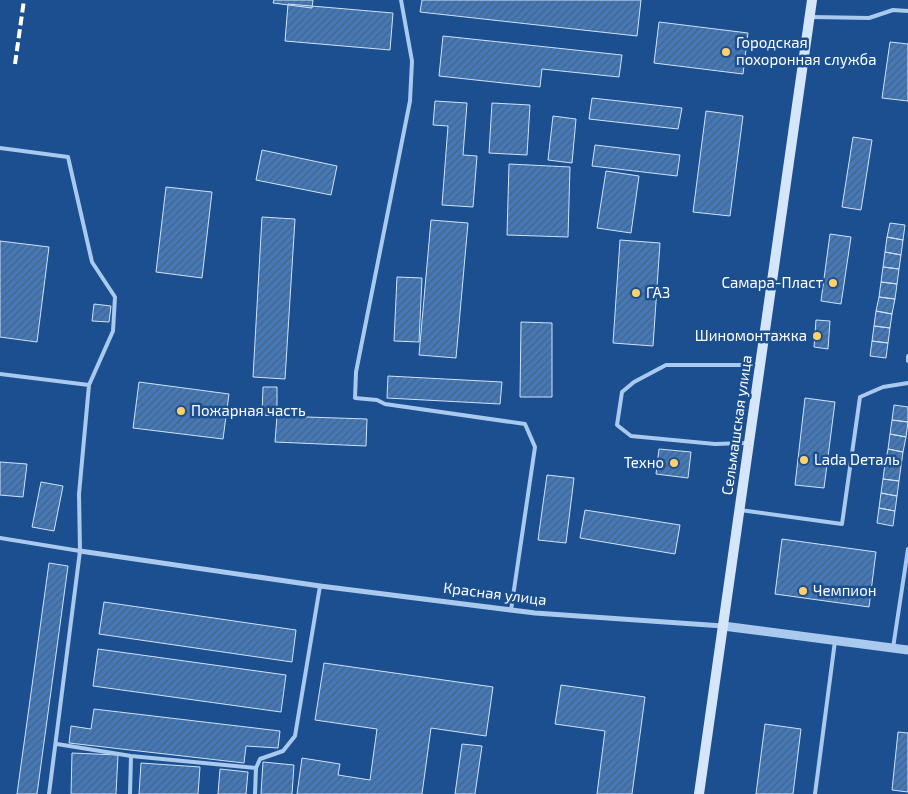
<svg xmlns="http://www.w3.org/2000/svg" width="908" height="794" font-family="'Exo 2',sans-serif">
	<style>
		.building { fill: url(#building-hatch); stroke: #cfe3fa }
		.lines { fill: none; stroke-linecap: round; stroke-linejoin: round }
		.service { stroke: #a9c9ee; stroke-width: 4 }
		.minor { stroke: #a9c9ee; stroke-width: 5 }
		.tertiary { stroke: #a9c9ee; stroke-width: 9 }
		.secondary { stroke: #d6e6fa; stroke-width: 10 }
		.rail { stroke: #fff; stroke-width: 4; stroke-dasharray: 9 4; stroke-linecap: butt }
		.poi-dot { fill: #ffd166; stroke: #1b4f8f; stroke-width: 2 }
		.labels { text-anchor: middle; stroke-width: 5; stroke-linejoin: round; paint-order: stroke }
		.poi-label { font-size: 15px; fill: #fff; stroke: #1b4f8f; text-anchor: start }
		.street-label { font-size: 15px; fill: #fff; stroke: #1b4f8f }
	</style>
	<defs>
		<pattern id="building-hatch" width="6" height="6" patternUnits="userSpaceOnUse" patternTransform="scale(1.25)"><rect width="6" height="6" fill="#4478b7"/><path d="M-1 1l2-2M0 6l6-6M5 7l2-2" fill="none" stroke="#486282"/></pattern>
	</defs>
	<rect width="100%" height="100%" fill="#1b4f8f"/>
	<path class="building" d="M274 0H313L312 8 273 3Z
		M422 0H641L637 36 420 12Z
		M288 4 393 13 390 50 285 41Z
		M659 22 748 33 743 74 654 63Z
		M443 36 622 55 619 77 542 69 540 87 439 76Z
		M890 42 908 44V101L882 98Z
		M592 98 682 108 678 129 589 119Z
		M435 101 467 103 463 155 477 156 473 207 442 205 448 126 433 125Z
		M492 103 530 105 527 155 489 153Z
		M706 111 743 116 730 216 693 212Z
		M553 116 576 119 572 163 548 160Z
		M853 137 872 140 861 210 842 207Z
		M595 145 680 155 677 176 592 166Z
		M262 150 337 166 331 195 256 180Z
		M509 164 570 167 568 237 507 235Z
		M606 171 639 176 631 233 597 228Z
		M166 187 212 192 202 278 156 272Z
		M262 217 295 219 285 379 253 377Z
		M431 220 468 223 456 358 419 355Z
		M890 223 905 225 903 240 887 237Z
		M830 234 851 237 841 304 821 301Z
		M887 237 903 240 901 255 885 252Z
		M620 240 660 243 653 346 613 343Z
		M0 241 49 247 37 342 0 337Z
		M885 252 901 255 899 269 883 267Z
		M883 267 899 269 897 284 881 282Z
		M397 277 422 278 419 342 394 341Z
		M881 282 897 284 895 299 879 297Z
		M879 297 895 299 892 314 876 311Z
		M94 304 111 306 109 322 92 321Z
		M876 311 892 314 890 328 874 326Z
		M816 320 830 321 828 349 814 347Z
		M521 322 552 323V397H520Z
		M874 326 890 328 888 343 872 341Z
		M872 341 888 343 886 358 870 356Z
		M388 376 502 382 500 404 387 398Z
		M139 382 229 394 223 439 133 428Z
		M263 387H277V416L262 415Z
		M805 398 835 402 824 488 795 485Z
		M894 405 908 407V422L892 420Z
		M277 416 367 419 366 446 275 442Z
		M892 420 908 422 906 437 890 434Z
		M890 434 906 437 903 452 888 449Z
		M659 449 691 452 688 478 656 474Z
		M888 449 903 452 901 466 885 464Z
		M0 462 27 464 23 497 0 495Z
		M885 464 901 466 899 481 883 479Z
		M547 475 574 478 566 543 538 540Z
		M883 479 899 481 897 496 881 493Z
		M41 482 63 486 54 531 32 527Z
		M881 493 897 496 895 511 879 508Z
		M879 508 895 511 893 526 877 523Z
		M585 510 680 525 675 554 580 538Z
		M782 539 876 552 869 607 775 594Z
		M49 563 68 566 37 794H17Z
		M104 602 296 630 292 662 99 634Z
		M98 649 286 675 281 712 93 686Z
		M324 663 493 687 486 736 431 728 422 794H297L302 758 340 764 338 775 370 780 377 729 315 720Z
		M561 685 645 697 632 794H597L605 731 555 724Z
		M94 709 280 731 278 748 246 746 244 763 69 743 71 726 91 729Z
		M765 724 801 729 793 794H756Z
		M898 732 908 733V792L892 790Z
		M462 744 482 746 475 794H455Z
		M72 753 118 755 116 794H71Z
		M263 762 294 765 292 794H261Z
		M141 763 200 767 198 794H139Z
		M220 769 248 772 246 794H218Z"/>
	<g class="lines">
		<path class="service" d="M401 0 412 61 410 101 356 372 355 398 377 400 385 404 525 424 535 447 511 610
			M812 17 869 18 893 10 908 11
			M0 148 68 157 92 262 115 297 113 331 89 385 79 494 80 551 49 794
			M908 356V361
			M0 374 89 385
			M747 443 715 444 631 436 617 425 622 392 634 382 666 365H759
			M740 510 842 524 860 397 883 387 908 383
			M0 538 80 551
			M893 648 908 549
			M57 744 131 756 256 768 260 759 283 751 295 736 320 586
			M130 794 131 756
			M255 794 256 768
			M815 794 835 641"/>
		<path class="minor" d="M80 551 320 586 535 613 723 626"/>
		<path class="tertiary" d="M723 626 908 650"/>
		<path class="secondary" d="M699 794 812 0"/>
		<path class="rail" d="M15 64 24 0"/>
	</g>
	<g class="poi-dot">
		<circle cx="726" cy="52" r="5"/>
		<circle cx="833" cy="283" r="5"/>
		<circle cx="636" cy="293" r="5"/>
		<circle cx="817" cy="336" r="5"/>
		<circle cx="181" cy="411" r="5"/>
		<circle cx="804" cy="460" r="5"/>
		<circle cx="674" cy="463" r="5"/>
		<circle cx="803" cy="591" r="5"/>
	</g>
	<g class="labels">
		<g class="poi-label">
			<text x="736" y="48">Городская<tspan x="736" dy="17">похоронная служба</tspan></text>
			<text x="823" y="288" text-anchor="end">Самара-Пласт</text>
			<text x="646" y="298">ГАЗ</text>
			<text x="807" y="341" text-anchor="end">Шиномонтажка</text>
			<text x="191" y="416">Пожарная часть</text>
			<text x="814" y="465">Lada Dеталь</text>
			<text x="664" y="468" text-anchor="end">Техно</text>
			<text x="813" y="596">Чемпион</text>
		</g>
		<g class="street-label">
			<text transform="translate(737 425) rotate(-82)" y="5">Сельмашская улица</text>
			<text transform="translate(495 594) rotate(7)" y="5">Красная улица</text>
		</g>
	</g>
</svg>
